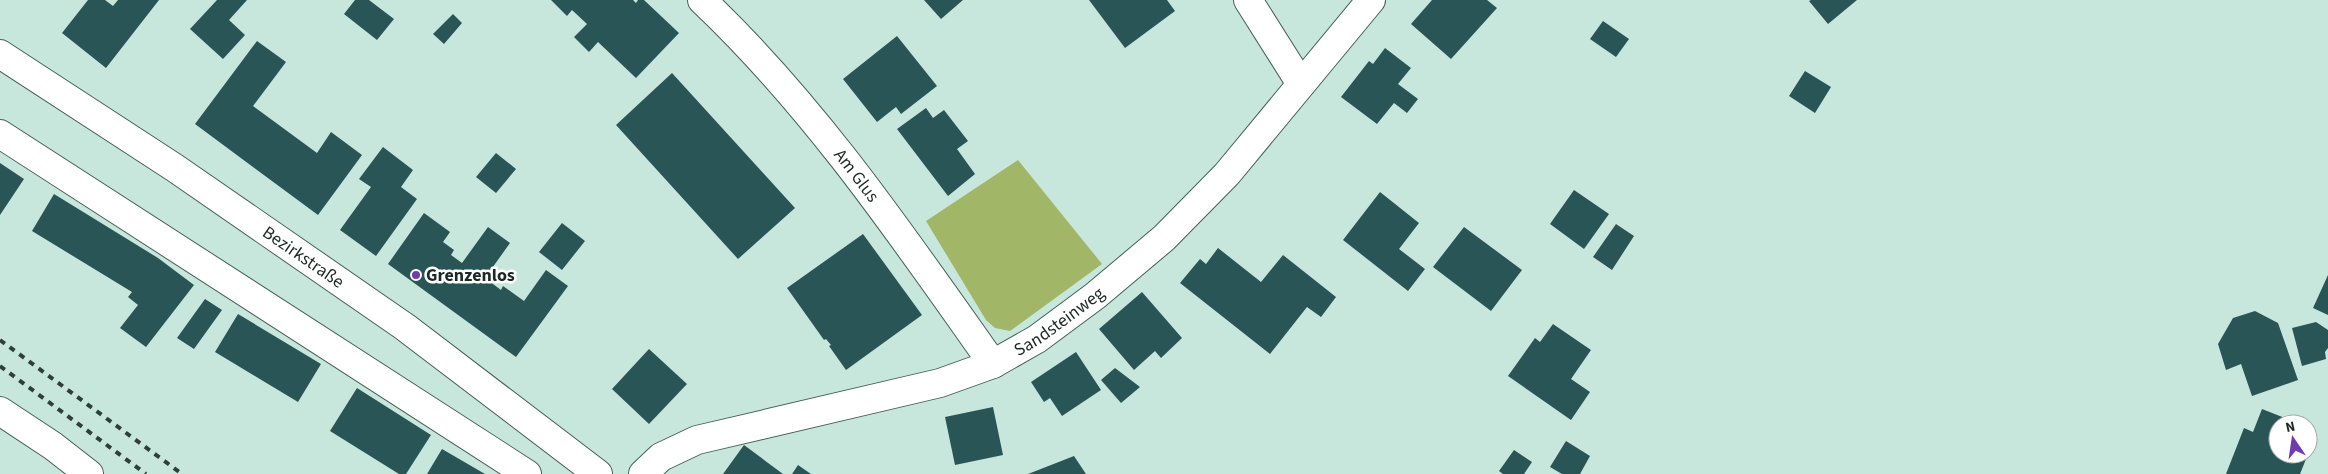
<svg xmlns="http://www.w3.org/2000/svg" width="2328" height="474" font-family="'Source Sans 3',sans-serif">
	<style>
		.green { fill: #a1b667 }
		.building { fill: #295557 }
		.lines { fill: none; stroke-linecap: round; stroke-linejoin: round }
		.minor-casing { stroke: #446057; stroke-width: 30 }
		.minor { stroke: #fff; stroke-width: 28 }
		.rail { stroke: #303e3a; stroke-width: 4; stroke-dasharray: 6 6; stroke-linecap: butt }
		.poi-dot { fill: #703bb2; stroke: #fff; stroke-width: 2 }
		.labels { text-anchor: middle; stroke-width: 5; stroke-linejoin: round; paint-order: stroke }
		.street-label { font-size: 18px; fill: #1d2925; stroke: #fff }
		.poi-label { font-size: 18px; font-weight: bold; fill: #1d2925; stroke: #fff; text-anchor: start }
	</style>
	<rect width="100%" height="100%" fill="#c7e7dc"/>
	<path class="green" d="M1018 160 1102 264 1010 331 995 328 986 320 926 221Z"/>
	<path class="building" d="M88 0H105L113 6 118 0H159L106 68 62 33Z
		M217 0H247L229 20 245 35 223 59 190 29Z
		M355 0H369L394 19 377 40 344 14Z
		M551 0H633L636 3 638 0H644L679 33 636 78 598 42 589 52 574 37 587 24 572 10 567 16Z
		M924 0H963L941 19Z
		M1089 0H1167L1175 11 1125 48Z
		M1432 0H1487L1497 8 1451 59 1411 24Z
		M1811 0H1857L1828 24 1809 1Z
		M453 14 462 23 444 44 433 34Z
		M1603 21 1629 39 1616 57 1590 39Z
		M897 36 937 86 901 114 896 107 877 122 843 79Z
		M257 41 286 62 253 106 317 153 331 132 362 155 318 215 195 124Z
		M1385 48 1411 68 1398 84 1418 99 1407 113 1394 103 1377 124 1341 97 1369 61 1373 64Z
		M1805 71 1831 87 1815 113 1789 96Z
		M672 73 795 208 738 259 616 125Z
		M926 108 933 118 944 110 968 141 957 149 975 174 948 196 897 129Z
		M383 147 413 170 401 187 417 199 376 256 340 230 371 187 359 179Z
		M496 153 516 169 496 193 476 177Z
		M0 163 24 179 0 215Z
		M1574 190 1609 214 1584 249 1550 224Z
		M1380 192 1419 223 1399 249 1425 269 1408 291 1343 240Z
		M54 194 158 258 194 285 146 347 120 328 138 305 128 297 132 292 32 231Z
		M424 213 450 232 443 242 454 250 451 255 462 263 488 227 510 243 485 278 501 290 503 286 524 301 546 270 568 286 516 357 388 264Z
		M562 223 585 241 562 270 539 252Z
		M1616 224 1634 236 1612 270 1593 257Z
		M1464 227 1522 270 1491 311 1433 267Z
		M863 234 922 315 846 370 829 346 831 345 826 339 824 340 787 288Z
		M1218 248 1261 282 1283 255 1336 297 1321 317 1307 307 1270 354 1180 283 1200 259 1206 264Z
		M2328 275V315L2313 308Z
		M1142 292 1182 338 1161 358 1155 351 1134 370 1099 329Z
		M205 299 222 310 194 349 177 338Z
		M2255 311 2278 323 2298 380 2252 396 2241 364 2226 370 2218 344 2233 318Z
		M238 314 321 364 298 402 215 352Z
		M2316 322 2328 330V348L2325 352 2326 359 2302 366 2292 328Z
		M1553 324 1591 350 1571 379 1590 392 1571 420 1508 376 1535 338 1540 342Z
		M649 349 687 384 649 424 612 389Z
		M1076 352 1101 390 1062 416 1050 398 1044 402 1031 382Z
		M1115 368 1140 387 1121 403 1101 380Z
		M357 388 431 435 406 474H399L330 431Z
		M993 407 1003 455 955 465 945 417Z
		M2262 409 2300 424H2278V454H2308L2300 474H2226L2244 428 2253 432Z
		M1566 441 1590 456 1580 474H1562L1550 467Z
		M744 445 783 474H723Z
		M442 449 485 474H427Z
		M1514 450 1532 462 1524 474H1503L1499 471Z
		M1074 456 1086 474H1028Z
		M798 465 811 474H792Z"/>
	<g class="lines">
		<defs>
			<g id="minor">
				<path id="s1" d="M702 0C815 107 903 237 993 364"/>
				<path d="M1248 0 1301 84"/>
				<path id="s2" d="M0 54 175 168 405 327 598 474"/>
				<path d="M0 134 527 474"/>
				<path d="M0 411 53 446 89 474"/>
				<path id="s3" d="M643 474 661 457 697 440 940 383 993 364 1037 339 1095 296 1164 238 1227 174 1371 0"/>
			</g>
		</defs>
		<use href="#minor" class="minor-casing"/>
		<use href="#minor" class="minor"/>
		<path class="rail" d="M0 340 182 474
			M0 366 146 474"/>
	</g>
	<circle class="poi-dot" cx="416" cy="275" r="5"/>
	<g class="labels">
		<g class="street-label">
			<text dy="6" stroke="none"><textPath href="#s1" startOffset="234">Am Glus</textPath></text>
			<text dy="6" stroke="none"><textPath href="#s2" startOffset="365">Bezirkstraße</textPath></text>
			<text dy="6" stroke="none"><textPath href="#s3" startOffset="449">Sandsteinweg</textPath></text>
		</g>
		<g class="poi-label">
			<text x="426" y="281">Grenzenlos</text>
		</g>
	</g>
	<g transform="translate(2293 439) rotate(347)"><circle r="24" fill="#ffffff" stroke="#a5a9a8"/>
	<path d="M0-4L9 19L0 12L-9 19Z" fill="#703bb2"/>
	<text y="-8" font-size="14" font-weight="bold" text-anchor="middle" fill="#1d2925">N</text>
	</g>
</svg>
